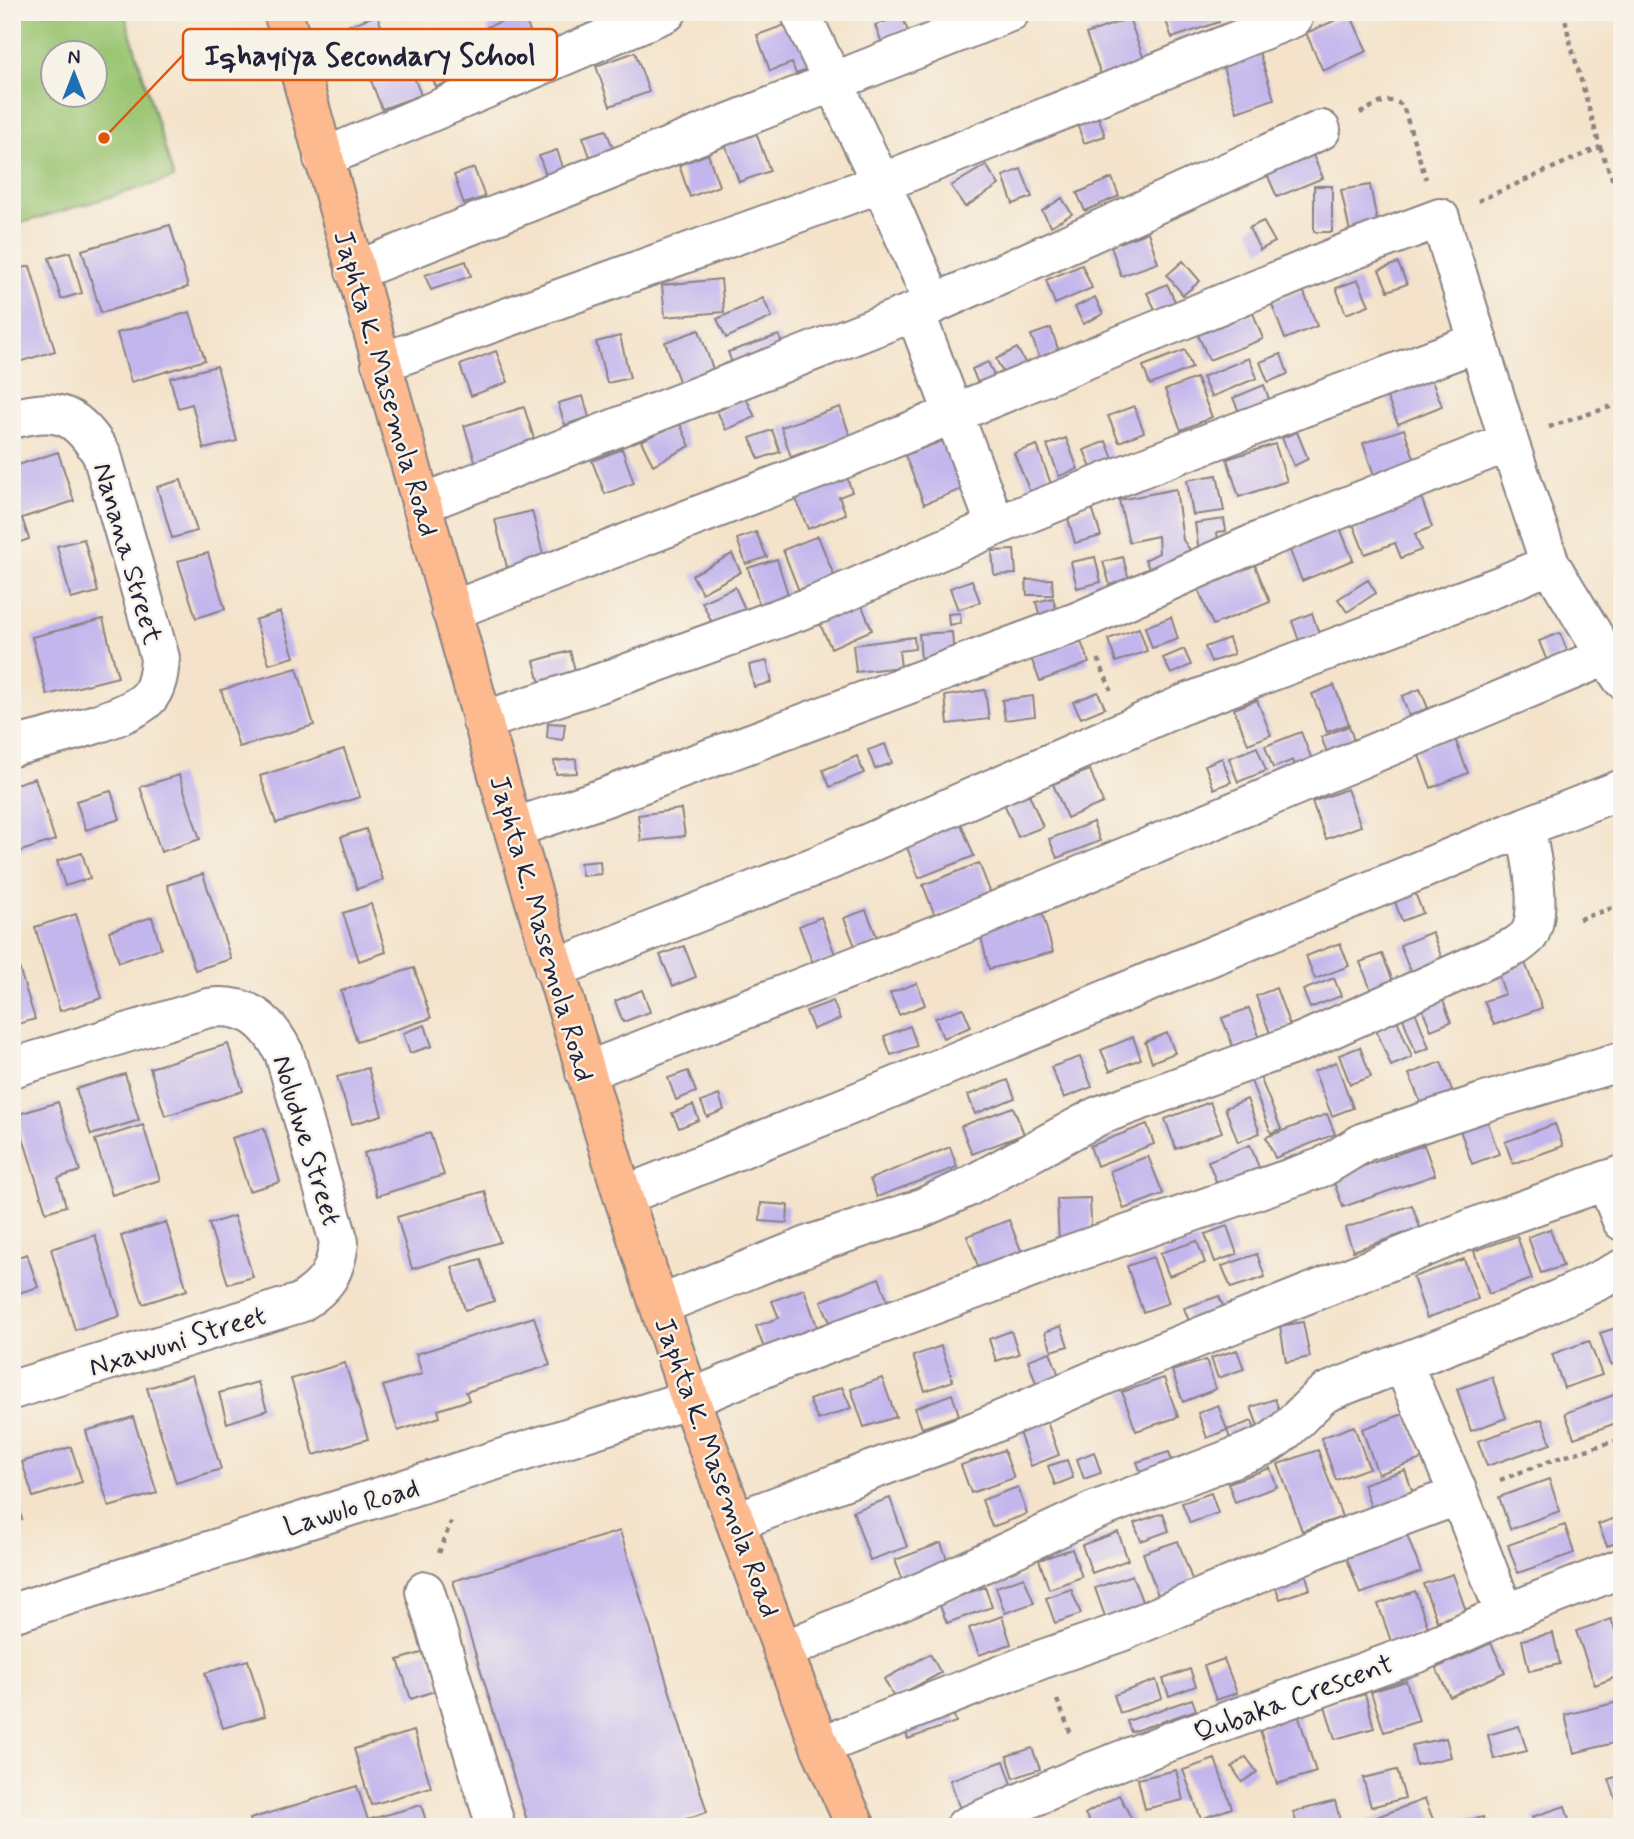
<svg xmlns="http://www.w3.org/2000/svg" width="1634" height="1839" font-family="Mynerve,sans-serif">
	<style>
		.green { fill: #9ac471; stroke: #5e7356; stroke-width: 2; fill-rule: evenodd }
		.building { fill: #c3b6ed }
		.lines { fill: none; stroke-linecap: round; stroke-linejoin: round }
		.minor-casing { stroke: #8b8282; stroke-width: 42 }
		.major-casing { stroke: #8b8282; stroke-width: 42 }
		.path { stroke: #8b8282; stroke-width: 4.5; stroke-dasharray: 5 5; stroke-linecap: butt }
		.minor { stroke: #fff; stroke-width: 38 }
		.major { stroke: #fcba8e; stroke-width: 38 }
		.labels { text-anchor: middle; stroke-width: 5; stroke-linejoin: round; paint-order: stroke }
		.street-label { font-size: 28px; fill: #22223b; stroke: #f7f3e8 }
		.leader { fill: none; stroke: #de560e; stroke-width: 2.5 }
		.callout-dot { fill: #de560e; stroke: #f7f3e8; stroke-width: 2.5 }
		.callout { fill: #f7f3e8; stroke: #de560e; stroke-width: 2.5 }
		.callout-label { font-size: 30px; text-anchor: middle; font-weight: bold; fill: #22223b }
	</style>
	<rect width="100%" height="100%" fill="#f7f3e8"/>
	<filter id="ink" filterUnits="userSpaceOnUse"><feTurbulence type="fractalNoise" baseFrequency=".0143" numOctaves="2"/><feDisplacementMap in="SourceGraphic" scale="14" xChannelSelector="R" yChannelSelector="G"/><feConvolveMatrix kernelMatrix="1 2 1 2 8 2 1 2 1" color-interpolation-filters="sRGB"/></filter>
	<filter id="wash" filterUnits="userSpaceOnUse"><feTurbulence type="fractalNoise" baseFrequency=".00686" numOctaves="4" result="noise"/><feDisplacementMap in="SourceGraphic" scale="28" xChannelSelector="R" yChannelSelector="G"/><feGaussianBlur stdDeviation="1.57" result="paint"/><feColorMatrix in="noise" values="0 0 0 0 0 0 0 0 0 0 0 0 0 0 0 0 0 1.4 0 .05"/><feComposite in="paint" operator="in"/></filter>
	<g filter="url(#wash)">
		<rect width="100%" height="100%" fill="#f4e3ca"/>
		<path class="green" d="M12 12H124L174 178 12 226ZM52 52H94V94H52Z"/>
		<g id="blocks">
			<path class="building" d="M1163 12H1216L1219 22 1172 38Z
				M523 13 538 53 502 67 487 27Z
				M1350 14 1367 51 1323 71 1306 33Z
				M377 15 388 44 358 56 347 26Z
				M902 16 911 39 884 48 875 25Z
				M1129 18 1145 62 1102 77 1086 34Z
				M796 21 813 68 796 74 792 63 770 71 757 35Z
				M456 36 471 74 436 87 422 50Z
				M403 50 421 95 382 109 365 65Z
				M635 52 649 92 610 106 596 66Z
				M1259 52 1274 99 1237 112 1222 64Z
				M1095 107 1105 136 1084 143 1074 115Z
				M606 130 617 159 594 168 583 137Z
				M755 130 770 171 739 182 724 141Z
				M557 150 567 179 550 186 539 156Z
				M1312 153 1323 178 1277 197 1266 172Z
				M708 154 719 186 690 197 679 165Z
				M986 165 999 185 965 207 951 186Z
				M474 168 485 197 464 204 454 175Z
				M1021 169 1032 197 1013 204 1003 176Z
				M1112 178 1119 196 1085 211 1077 193Z
				M1370 185 1378 226 1350 232 1341 190Z
				M1314 186H1332V232H1314Z
				M1062 198 1072 214 1051 226 1042 211Z
				M1263 221 1275 242 1260 250 1249 228Z
				M170 225 188 287 101 313 82 250Z
				M1148 232 1158 263 1121 276 1111 246Z
				M70 252 82 293 61 299 49 258Z
				M466 261 471 276 431 290 425 275Z
				M1183 261 1200 281 1183 295 1167 275Z
				M1398 263 1407 284 1388 291 1379 270Z
				M1082 265 1092 288 1055 304 1046 280Z
				M30 266 55 351 12 364V271Z
				M721 279 724 312 665 317 662 285Z
				M1358 280 1369 305 1346 314 1336 288Z
				M1167 284 1178 308 1159 317 1147 293Z
				M1303 290 1317 326 1285 339 1271 302Z
				M1095 297 1103 314 1083 324 1075 307Z
				M763 298 772 317 726 338 717 319Z
				M190 312 205 360 131 382 117 333Z
				M1253 313 1263 339 1209 360 1198 335Z
				M1051 328 1059 352 1040 359 1031 335Z
				M699 330 714 372 680 384 665 342Z
				M779 335 783 350 733 366 728 352Z
				M620 336 630 378 607 383 596 342Z
				M1017 348 1027 366 1006 378 996 359Z
				M1185 350 1192 368 1150 385 1143 366Z
				M496 351 508 382 471 396 460 365Z
				M1281 354 1288 374 1268 382 1260 362Z
				M1249 358 1257 378 1211 397 1202 377Z
				M988 362 998 384 981 391 972 369Z
				M217 366 237 441 204 449 192 404 178 408 170 378Z
				M1428 371 1442 406 1398 424 1383 388Z
				M1196 378 1212 417 1181 430 1165 390Z
				M1264 385 1273 410 1243 421 1233 398Z
				M583 396 589 417 565 425 558 403Z
				M746 398 755 417 726 430 717 411Z
				M1134 406 1144 432 1119 442 1108 416Z
				M524 407 537 448 477 467 464 426Z
				M840 407 850 436 791 457 781 427Z
				M679 422 690 446 653 465 641 441Z
				M1404 429 1416 464 1375 478 1363 443Z
				M772 430 780 452 759 459 750 438Z
				M1297 432 1308 459 1294 466 1282 438Z
				M1066 438 1078 469 1059 476 1047 445Z
				M948 439 967 487 924 504 905 455Z
				M1106 441 1115 464 1093 473 1084 450Z
				M1275 444 1287 481 1239 497 1227 459Z
				M1037 445 1051 484 1030 492 1014 453Z
				M622 449 634 483 605 494 592 461Z
				M58 452 74 501 22 518 29 539 12 545V467Z
				M846 474 852 492 839 497 846 514 808 529 794 494Z
				M1217 475 1224 511 1193 515 1187 480Z
				M181 480 197 531 172 538 157 487Z
				M1176 489 1183 540 1193 554 1152 574 1145 560 1159 553 1158 536 1129 542 1119 500Z
				M1421 497 1432 527 1415 534 1421 550 1401 558 1395 543 1365 554 1353 524Z
				M1092 507 1101 536 1075 543 1067 515Z
				M532 511 545 562 508 571 495 520Z
				M1224 519 1226 531 1217 532 1219 549 1199 552 1195 523Z
				M1340 528 1353 560 1302 581 1289 548Z
				M756 532 767 557 746 564 737 539Z
				M818 536 835 578 799 591 783 550Z
				M84 539 98 592 71 599 57 546Z
				M1014 550 1016 574 994 575 992 551Z
				M208 553 225 609 196 618 178 561Z
				M732 554 741 572 702 593 692 575Z
				M1095 557 1101 582 1077 588 1071 562Z
				M1123 557 1129 580 1110 585 1103 562Z
				M777 559 789 598 760 607 748 568Z
				M1254 563 1270 602 1213 625 1197 586Z
				M1052 579 1053 595H1027L1026 580Z
				M972 580 980 602 958 610 950 588Z
				M1368 580 1376 593 1347 612 1338 599Z
				M735 587 745 609 712 623 702 602Z
				M1053 598 1058 616 1041 621 1036 602Z
				M860 601 872 630 831 648 818 620Z
				M280 612 294 657 269 664 255 620Z
				M960 613 961 623 949 625 948 614Z
				M1312 613 1319 634 1299 641 1292 621Z
				M1171 617 1178 639 1152 648 1145 627Z
				M103 619 118 677 47 695 32 637Z
				M1139 628 1147 651 1116 662 1108 639Z
				M952 632 954 658 921 660 919 634Z
				M1560 633 1568 653 1547 661 1539 641Z
				M914 637 915 649 899 651 901 667 856 672 853 645Z
				M1229 638 1234 654 1211 662 1205 647Z
				M1080 639 1089 663 1040 681 1031 658Z
				M1184 649 1191 665 1171 674 1163 658Z
				M570 651 578 682 542 691 534 661Z
				M767 661 772 682 754 687 749 665Z
				M297 668 314 725 239 747 221 690Z
				M1334 685 1349 724 1327 732 1312 694Z
				M1420 689 1428 708 1409 716 1402 696Z
				M985 690 989 719 948 724 945 696Z
				M1098 692 1105 708 1081 718 1073 702Z
				M1033 696 1035 716 1005 720 1002 700Z
				M1257 700 1271 735 1248 744 1234 709Z
				M548 723 565 724 563 740 547 738Z
				M1349 726 1354 741 1327 752 1321 737Z
				M1452 731 1468 773 1431 788 1415 745Z
				M1301 732 1314 765 1297 771 1293 760 1273 768 1265 746Z
				M885 744 892 763 875 769 868 750Z
				M1257 747 1266 771 1238 782 1229 758Z
				M344 749 360 797 276 823 260 776Z
				M857 756 864 773 830 787 823 770Z
				M1222 758 1231 782 1214 789 1205 765Z
				M576 759 577 773 556 774 554 761Z
				M1090 770 1103 803 1067 818 1053 784Z
				M179 775 200 839 161 852 140 787Z
				M35 778 55 840 12 854V785Z
				M1347 789 1361 826 1326 839 1312 802Z
				M111 791 120 819 86 830 76 801Z
				M1029 794 1043 827 1018 837 1004 803Z
				M681 809 685 836 641 841 638 815Z
				M959 819 974 856 919 878 904 840Z
				M1093 822 1100 841 1057 858 1049 839Z
				M366 829 383 880 357 889 341 837Z
				M82 853 90 878 65 886 57 861Z
				M600 861 601 874 582 876 580 863Z
				M979 863 991 894 935 916 923 885Z
				M203 874 231 959 195 970 167 885Z
				M1411 883 1423 913 1402 921 1391 891Z
				M371 904 386 952 359 961 343 913Z
				M866 910 879 942 857 951 844 918Z
				M1042 912 1053 952 989 969 979 929Z
				M76 914 102 998 60 1011 35 927Z
				M152 917 161 948 119 962 109 931Z
				M821 917 836 957 814 966 799 926Z
				M1432 932 1443 961 1411 973 1400 945Z
				M1340 943 1349 966 1315 979 1306 956Z
				M12 945 35 1019 12 1026Z
				M684 946 696 977 673 986 660 955Z
				M1521 952 1542 1008 1494 1025 1484 1001 1505 994 1494 962Z
				M1382 954 1393 981 1371 990 1360 962Z
				M414 968 431 1018 357 1042 341 991Z
				M1334 978 1341 996 1310 1008 1303 990Z
				M917 983 925 1005 899 1015 890 993Z
				M1276 988 1290 1026 1270 1033 1256 996Z
				M642 990 650 1012 623 1022 615 1001Z
				M1441 995 1451 1022 1431 1030 1420 1003Z
				M833 1001 840 1019 813 1029 806 1011Z
				M963 1008 971 1027 943 1038 935 1018Z
				M1249 1008 1260 1039 1234 1049 1222 1018Z
				M1415 1011 1429 1048 1416 1053 1402 1016Z
				M1394 1012 1412 1057 1391 1066 1372 1020Z
				M425 1025 432 1046 410 1053 403 1033Z
				M910 1026 917 1046 891 1055 884 1036Z
				M1167 1033 1175 1053 1152 1062 1145 1042Z
				M1133 1037 1141 1059 1110 1071 1101 1050Z
				M228 1044 243 1091 165 1116 150 1068Z
				M1360 1047 1371 1077 1350 1084 1339 1055Z
				M1080 1057 1092 1087 1064 1098 1051 1067Z
				M1336 1062 1353 1108 1332 1116 1314 1071Z
				M1441 1062 1455 1098 1424 1111 1409 1074Z
				M368 1068 382 1115 352 1124 337 1077Z
				M688 1071 696 1092 676 1100 668 1078Z
				M125 1074 139 1120 91 1135 76 1089Z
				M1260 1077 1281 1129 1271 1133 1251 1081Z
				M1008 1080 1015 1098 975 1114 968 1095Z
				M719 1095 724 1110 707 1117 701 1102Z
				M1247 1099 1260 1133 1238 1142 1225 1108Z
				M58 1102 80 1171 58 1178 66 1206 46 1212 16 1115Z
				M1210 1102 1222 1132 1176 1149 1165 1119Z
				M693 1105 699 1120 679 1128 672 1113Z
				M1013 1107 1024 1134 972 1154 961 1126Z
				M1327 1114 1335 1134 1275 1158 1266 1137Z
				M1487 1120 1499 1154 1472 1164 1460 1130Z
				M1147 1124 1154 1144 1097 1166 1090 1146Z
				M1555 1124 1563 1146 1513 1164 1505 1142Z
				M143 1125 160 1180 112 1195 95 1140Z
				M264 1128 280 1182 249 1191 232 1138Z
				M430 1133 444 1175 377 1196 364 1153Z
				M1250 1145 1262 1175 1220 1191 1208 1161Z
				M1424 1145 1435 1175 1343 1207 1332 1177Z
				M950 1147 957 1167 877 1197 870 1179Z
				M1148 1156 1163 1194 1124 1209 1110 1171Z
				M485 1191 500 1242 412 1269 397 1217Z
				M1090 1198 1092 1245H1059L1057 1199Z
				M761 1203 788 1205 787 1223 760 1221Z
				M1412 1205 1420 1228 1353 1251 1345 1228Z
				M234 1216 253 1277 228 1284 209 1224Z
				M1009 1220 1024 1258 981 1274 967 1236Z
				M166 1222 187 1290 143 1304 121 1236Z
				M1227 1226 1237 1254 1215 1262 1205 1234Z
				M1550 1229 1563 1266 1541 1273 1528 1237Z
				M95 1235 120 1316 75 1330 51 1249Z
				M1517 1236 1532 1279 1489 1294 1474 1251Z
				M1197 1241 1205 1263 1169 1276 1160 1253Z
				M27 1254 38 1287 12 1295V1259Z
				M1257 1254 1265 1277 1231 1288 1222 1266Z
				M1153 1257 1169 1303 1143 1312 1127 1266Z
				M481 1259 494 1301 465 1310 452 1267Z
				M1464 1259 1478 1299 1427 1318 1413 1277Z
				M879 1278 891 1310 834 1332 821 1301Z
				M804 1289 820 1335 766 1354 756 1326 779 1318 772 1301Z
				M1219 1296 1226 1313 1191 1326 1184 1308Z
				M534 1317 550 1365 466 1392 469 1400 438 1410 440 1417 398 1431 383 1386 422 1374 416 1354Z
				M1303 1322 1310 1357 1286 1362 1280 1326Z
				M1061 1326 1068 1346 1052 1351 1045 1332Z
				M1622 1326V1361L1611 1365 1600 1333Z
				M1011 1331 1019 1354 996 1361 989 1339Z
				M1589 1341 1602 1375 1564 1388 1552 1354Z
				M941 1346 953 1381 925 1391 913 1356Z
				M1237 1350 1244 1369 1218 1378 1211 1358Z
				M1050 1352 1060 1378 1037 1386 1028 1360Z
				M1206 1360 1216 1389 1183 1402 1172 1371Z
				M345 1363 368 1439 314 1455 291 1379Z
				M192 1375 221 1469 176 1483 147 1388Z
				M1492 1377 1506 1418 1471 1431 1457 1389Z
				M882 1378 896 1417 864 1427 851 1389Z
				M1164 1378 1178 1417 1136 1431 1122 1392Z
				M258 1382 267 1410 227 1423 219 1393Z
				M842 1387 851 1408 818 1420 809 1400Z
				M1622 1392V1421L1574 1438 1565 1413Z
				M952 1394 959 1415 922 1428 915 1408Z
				M1275 1399 1285 1426 1261 1434 1251 1407Z
				M1218 1405 1227 1430 1207 1438 1198 1413Z
				M1406 1413 1422 1459 1378 1474 1362 1429Z
				M133 1417 157 1493 109 1507 86 1431Z
				M1542 1419 1551 1444 1487 1466 1478 1441Z
				M1252 1421 1260 1444 1235 1452 1227 1430Z
				M1047 1422 1059 1455 1031 1466 1019 1432Z
				M1354 1426 1369 1468 1336 1480 1321 1438Z
				M71 1447 82 1482 33 1497 22 1462Z
				M1004 1450 1014 1478 971 1493 961 1465Z
				M1318 1450 1342 1517 1302 1531 1278 1464Z
				M1094 1452 1101 1473 1084 1479 1077 1459Z
				M1169 1452 1176 1473 1145 1483 1137 1462Z
				M1067 1460 1073 1478 1055 1485 1048 1466Z
				M1270 1468 1277 1487 1235 1502 1228 1483Z
				M1405 1470 1414 1496 1372 1510 1363 1484Z
				M1549 1479 1560 1511 1510 1529 1499 1497Z
				M1018 1487 1027 1514 992 1527 982 1500Z
				M12 1489 22 1519 12 1522Z
				M1211 1493 1218 1513 1190 1523 1182 1503Z
				M890 1498 907 1547 870 1560 853 1511Z
				M1163 1513 1169 1531 1141 1541 1134 1523Z
				M1622 1516V1541L1607 1546 1598 1524Z
				M1565 1525 1574 1553 1518 1573 1508 1545Z
				M620 1531 707 1812 660 1827H529L453 1581Z
				M1118 1532 1128 1560 1092 1573 1082 1545Z
				M1406 1532 1421 1572 1360 1594 1345 1553Z
				M1178 1541 1194 1585 1159 1598 1143 1553Z
				M941 1543 952 1573 906 1589 895 1560Z
				M1072 1549 1082 1577 1049 1589 1039 1560Z
				M1305 1572 1310 1589 1280 1599 1274 1583Z
				M1453 1574 1466 1611 1437 1621 1423 1584Z
				M1132 1575 1145 1609 1107 1622 1095 1588Z
				M1024 1577 1034 1603 1005 1613 996 1587Z
				M985 1587 992 1607 947 1623 939 1603Z
				M1071 1589 1081 1614 1055 1623 1046 1598Z
				M1415 1591 1429 1630 1392 1644 1378 1604Z
				M1002 1616 1011 1644 979 1655 969 1628Z
				M1611 1619 1622 1648V1675L1595 1685 1576 1631Z
				M1553 1633 1560 1664 1529 1671 1522 1640Z
				M1491 1643 1505 1672 1450 1697 1436 1668Z
				M428 1651 440 1689 411 1699 398 1660Z
				M930 1654 941 1673 894 1698 884 1679Z
				M1224 1659 1237 1693 1216 1700 1204 1666Z
				M248 1660 265 1716 223 1728 205 1673Z
				M1190 1669 1196 1686 1169 1696 1163 1679Z
				M1156 1680 1162 1698 1120 1713 1114 1695Z
				M1406 1681 1419 1721 1384 1732 1371 1692Z
				M1365 1694 1374 1728 1335 1739 1325 1706Z
				M1192 1699 1196 1710 1131 1732 1127 1721Z
				M1622 1701V1741L1574 1753 1565 1715Z
				M952 1710 956 1722 908 1739 904 1728Z
				M1298 1714 1316 1772 1277 1784 1259 1727Z
				M1519 1726 1527 1751 1494 1759 1488 1735Z
				M414 1731 431 1787 371 1805 354 1749Z
				M1446 1738 1451 1757 1416 1765 1412 1745Z
				M1032 1748 1040 1769 1014 1778 1007 1756Z
				M1246 1757 1257 1772 1242 1782 1232 1767Z
				M1215 1759 1232 1808 1201 1819 1183 1770Z
				M1004 1761 1015 1793 961 1812 950 1780Z
				M1176 1770 1183 1800 1145 1809 1138 1779Z
				M1397 1770 1405 1798 1371 1807 1363 1778Z
				M1622 1775V1814H1621L1609 1779Z
				M357 1786 368 1820 421 1805 428 1827H253L250 1819Z
				M1119 1795 1136 1827H1092L1085 1814Z
				M1425 1799 1436 1827H1364L1363 1822Z
				M1335 1801 1342 1827H1298L1293 1812Z
				M1565 1806 1571 1827H1535L1532 1817Z
				M1483 1817 1485 1827H1466L1465 1821Z"/>
		</g>
	</g>
	<g filter="url(#ink)">
		<use href="#blocks" fill-opacity="0" stroke="#8b8282" stroke-width="2"/>
		<g class="lines">
			<defs>
				<path id="minor" d="M800 12 881 183 934 304
					M323 158 667 12
					M355 271 1010 12
					M915 312 996 526
					M381 363 881 183 1293 18
					M12 419C58 406 77 414 102 455L160 658C159 673 157 689 147 699 125 721 45 738 12 747
					M421 504 934 304 1321 130
					M451 611 826 466 1348 252 1440 218 1509 442 1550 564 1606 656 1622 679
					M482 721 600 683 818 604 996 526 1152 464 1478 342
					M1525 827 1622 789
					M513 828 603 798 1079 621 1262 540 1509 442
					M554 969 821 864 1187 703 1502 585 1550 564
					M12 1068 208 1008C246 1003 267 1019 284 1053L339 1242C335 1273 327 1286 300 1303L12 1390
					M585 1072 984 916 1606 656
					M1606 1180 1622 1221
					M623 1196 843 1108 1525 827C1531 854 1543 910 1529 935 1526 939 1520 943 1516 946L1304 1041 1098 1116 966 1188 917 1210 815 1243 660 1305
					M1403 1364 1459 1495 1505 1614
					M737 1521 976 1431 1117 1370 1483 1224 1622 1175
					M425 1591 496 1827
					M12 1613 690 1399 774 1364 1065 1256 1323 1167 1364 1142 1485 1102 1622 1061
					M783 1651 926 1590 1094 1511 1264 1446C1288 1433 1304 1410 1325 1393 1425 1353 1526 1318 1622 1269
					M820 1746 1040 1660 1121 1632 1330 1543 1459 1495
					M965 1827 1088 1773 1169 1742 1420 1652 1505 1614 1622 1568"/>
				<path id="major" d="M283 12 513 828 623 1196 690 1399 783 1651 820 1746 856 1827"/>
			</defs>
			<use href="#minor" class="minor-casing"/>
			<use href="#major" class="major-casing"/>
			<path class="path" d="M1360 113C1375 106 1389 94 1403 106L1426 179
				M1600 147 1622 204
				M1478 201 1600 147 1569 38 1564 12
				M1549 427 1622 403
				M1098 659 1111 690
				M1579 919 1622 905
				M1500 1480 1556 1459 1622 1439
				M439 1553 451 1522
				M1057 1700 1071 1734"/>
			<use href="#minor" class="minor"/>
			<use href="#major" class="major"/>
		</g>
	</g>
	<g class="labels">
		<g class="street-label">
			<text transform="translate(387 383) rotate(74)" y="10">Japhta K. Masemola Road</text>
			<text transform="translate(129 553) rotate(74)" y="10">Nanana Street</text>
			<text transform="translate(543 928) rotate(74)" y="10">Japhta K. Masemola Road</text>
			<text transform="translate(308 1140) rotate(73)" y="10">Noludwe Street</text>
			<text transform="translate(177 1340) rotate(-17)" y="10">Nxawuni Street</text>
			<text transform="translate(718 1467) rotate(70)" y="10">Japhta K. Masemola Road</text>
			<text transform="translate(351 1506) rotate(-17)" y="10">Lawulo Road</text>
			<text transform="translate(1293 1697) rotate(-20)" y="10">Qubaka Crescent</text>
		</g>
	</g>
	<path class="leader" d="M104 138L183 55"/>
	<circle class="callout-dot" cx="104" cy="138" r="7"/>
	<rect class="callout" x="183" y="29" width="374" height="51" rx="7"/>
	<g class="callout-label">
		<text x="370" y="65">Iqhayiya Secondary School</text>
	</g>
	<rect width="1634" height="1839" fill="none" stroke="#f7f3e8" stroke-width="42"/>
	<g transform="translate(74 74)"><circle r="33" fill="#f7f3e8" stroke="#a29fa3" stroke-width="2"/>
	<path d="M0-5L12 26L0 18L-12 26Z" fill="#1f6fb2"/>
	<text y="-10" font-size="19" font-weight="bold" text-anchor="middle" fill="#22223b">N</text>
	</g>
</svg>
